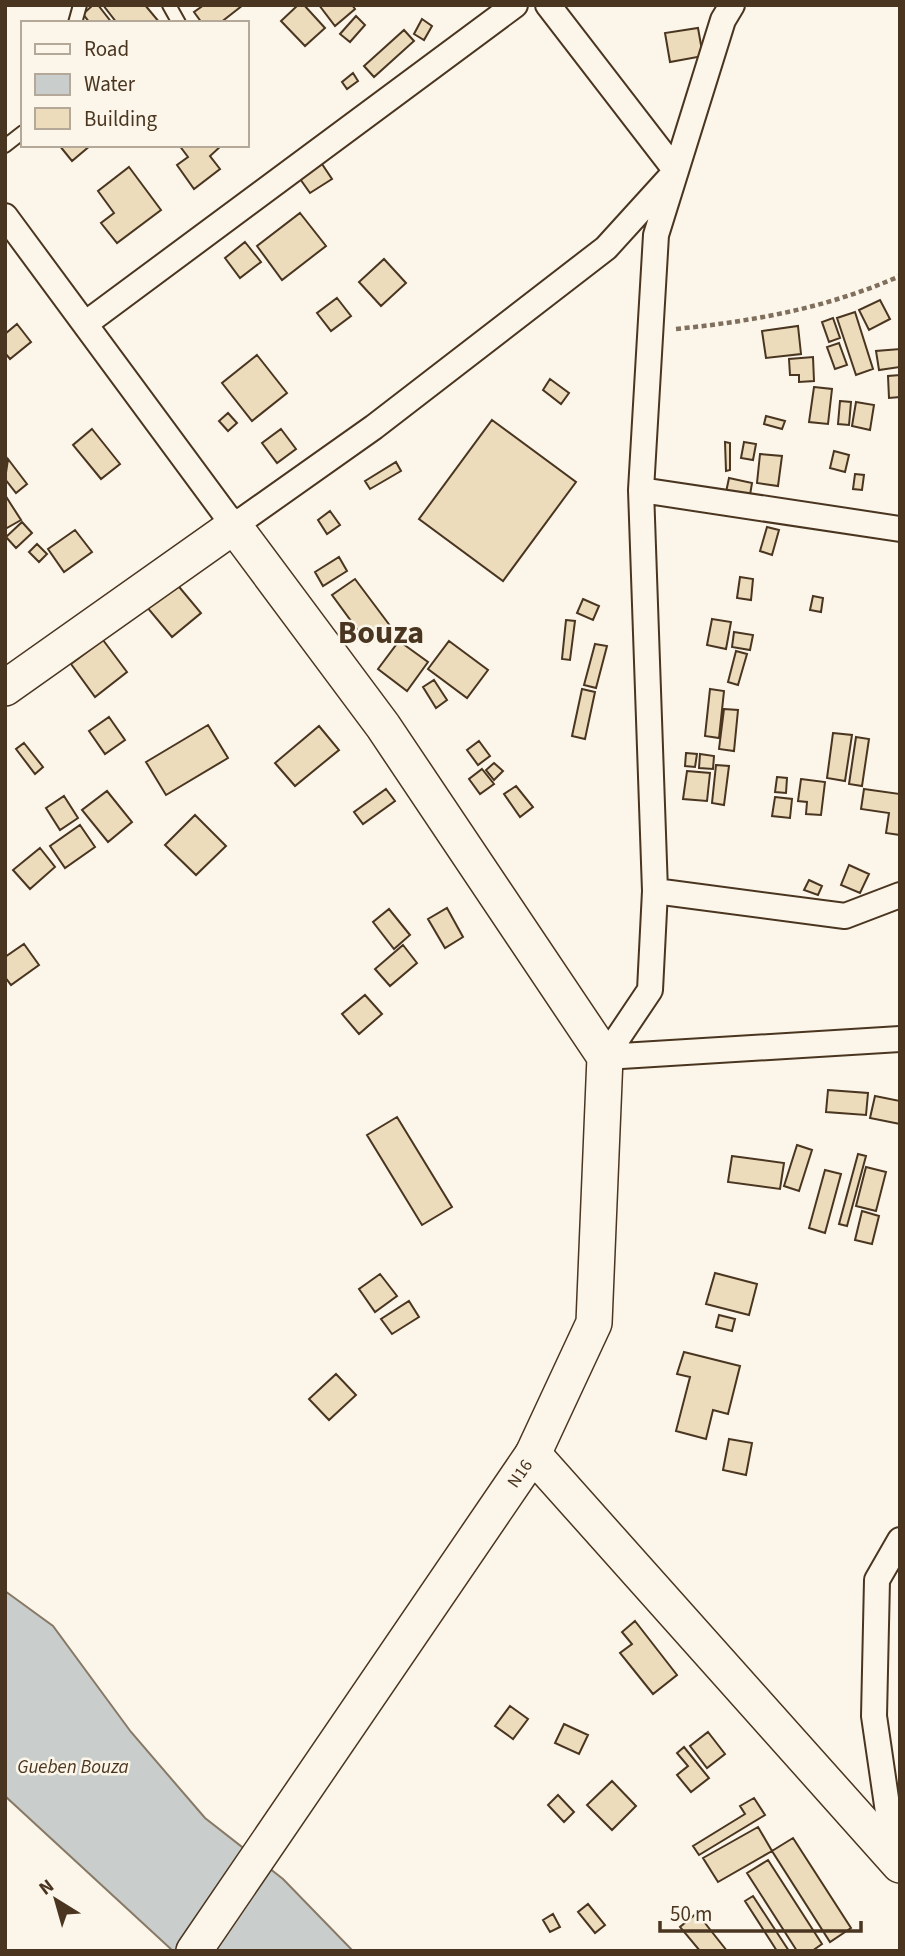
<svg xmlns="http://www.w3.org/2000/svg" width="905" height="1956" font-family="'Source Sans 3',sans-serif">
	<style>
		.water { fill: #c9cecd; stroke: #887966; stroke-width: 2 }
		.building { fill: #ecdcbc; stroke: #4a3520; stroke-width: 2 }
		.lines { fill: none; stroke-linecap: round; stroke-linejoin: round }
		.lane-casing { stroke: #4a3520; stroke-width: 16 }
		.street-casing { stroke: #4a3520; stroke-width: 28 }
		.secondary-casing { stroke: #4a3520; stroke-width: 38 }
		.path { stroke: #7f6f5c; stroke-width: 4.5; stroke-dasharray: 5 3.5; stroke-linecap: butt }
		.lane { stroke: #fbf6e9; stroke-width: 12 }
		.street { stroke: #fbf6e9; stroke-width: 24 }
		.secondary { stroke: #fbf6e9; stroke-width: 35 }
		.labels { text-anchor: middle; stroke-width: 5; stroke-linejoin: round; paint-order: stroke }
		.street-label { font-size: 18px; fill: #4a3520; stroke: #fbf6e9 }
		.water-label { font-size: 19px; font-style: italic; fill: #4a3520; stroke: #fbf6e9 }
		.town-label { font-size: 32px; font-weight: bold; fill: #4a3520; stroke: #fbf6e9 }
	</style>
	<rect width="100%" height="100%" fill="#fbf6e9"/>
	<path class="water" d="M5 1591 53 1626 131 1732 205 1818 283 1879 353 1951H173L5 1796Z"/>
	<path class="building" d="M93 5H98L112 23H90L83 14Z
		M103 5H145L160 23H117Z
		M204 5H243L220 23H202L194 12Z
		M298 5H304L325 28 305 46 281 21Z
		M319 5H352L355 9 335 26Z
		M356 16 365 25 350 42 340 34Z
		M422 19 432 26 424 40 414 34Z
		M698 28 703 56 670 62 665 33Z
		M404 30 414 41 374 77 364 66Z
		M353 73 358 81 347 89 342 82Z
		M59 145H91L72 161Z
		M179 145H222L210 156 220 169 194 189 177 165 188 157Z
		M320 161 332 179 310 193 298 176Z
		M129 167 161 210 117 243 101 223 114 213 98 191Z
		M300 213 326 246 282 280 257 246Z
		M245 242 261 262 240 278 225 258Z
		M384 259 406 283 381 306 359 282Z
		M337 298 351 316 331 331 317 313Z
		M880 300 890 319 869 330 859 310Z
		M855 312 873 369 856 375 837 318Z
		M833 318 840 338 829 342 822 322Z
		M17 324 31 342 10 359 5 353V334Z
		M798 326 801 354 766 358 762 331Z
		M839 343 847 365 835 369 827 347Z
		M900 349V367L879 370 876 351Z
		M257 355 287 393 252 421 222 383Z
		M813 357 814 381 799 382V375H790L789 359Z
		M900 375V397L889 398 888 376Z
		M550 379 569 393 561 404 543 390Z
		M814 387 832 389 828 424 809 422Z
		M840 401 851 402 849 425 838 424Z
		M856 402 874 405 870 430 852 426Z
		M228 413 237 423 228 431 219 421Z
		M766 416 785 421 782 429 764 424Z
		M492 420 576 482 503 581 419 519Z
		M92 429 120 464 101 479 73 445Z
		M281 429 296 449 277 463 262 443Z
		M725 442 730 443V470L726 471Z
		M744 442 756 444 753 460 741 458Z
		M834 451 849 455 845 472 830 468Z
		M760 454 782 456 778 486 757 483Z
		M8 459 27 484 16 493 5 479Z
		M396 462 401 471 370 489 365 481Z
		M855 474 864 475 862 490 853 489Z
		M729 478 752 483 749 501 725 497Z
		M5 495 21 520 5 529Z
		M330 511 340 525 327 534 318 520Z
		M22 522 32 533 16 548 6 537Z
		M767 527 779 530 772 555 760 551Z
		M75 530 92 552 64 572 48 549Z
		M37 544 47 554 39 562 29 552Z
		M339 557 347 571 323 586 315 572Z
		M740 577 753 579 751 600 737 598Z
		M355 579 391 627 368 644 332 595Z
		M175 582 201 613 172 637 146 606Z
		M813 596 823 598 821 612 810 610Z
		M583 599 599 606 593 620 577 613Z
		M712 619 731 622 726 649 707 645Z
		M566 620 575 621 570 660 562 659Z
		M734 632 753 635 750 650 732 647Z
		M103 640 127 672 95 697 71 664Z
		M399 641 428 662 407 691 378 669Z
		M449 641 488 670 467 698 428 669Z
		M595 644 607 646 596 688 584 685Z
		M736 651 747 654 738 685 728 682Z
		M434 680 447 700 436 708 423 687Z
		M582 689 595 692 585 739 572 736Z
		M710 689 724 691 719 738 705 736Z
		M724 709 738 710 734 751 719 749Z
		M109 717 125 740 105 754 89 731Z
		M208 725 228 758 166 795 146 762Z
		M319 726 339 750 295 786 275 763Z
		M833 733 852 735 845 781 827 778Z
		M856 737 869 739 862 786 849 784Z
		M479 741 490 756 478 765 467 750Z
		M24 743 43 767 35 774 16 749Z
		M686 753 697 754 695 767 685 766Z
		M700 754 714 756 713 769 699 768Z
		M494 763 503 771 494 780 486 770Z
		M716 765 729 766 724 805 712 803Z
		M482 769 494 784 480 794 469 779Z
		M687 771 710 773 707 801 683 799Z
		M777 777 787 778 786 793 775 792Z
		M801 779 825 782 821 815 806 814 807 802 798 801Z
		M516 786 533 807 520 817 504 794Z
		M386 789 395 801 363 824 354 812Z
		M864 789 900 794V835L886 833 889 813 861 809Z
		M107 791 132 822 108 842 82 810Z
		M64 796 78 818 60 830 46 808Z
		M775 797 792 799 790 818 772 816Z
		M195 815 226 846 196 875 165 845Z
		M80 825 95 847 65 868 50 846Z
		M40 848 55 867 30 889 13 870Z
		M849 865 869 874 860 893 841 885Z
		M809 880 822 886 818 895 804 890Z
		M447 908 463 937 445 948 428 919Z
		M389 909 410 935 394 949 373 922Z
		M24 944 39 965 11 985 5 977V957Z
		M403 945 417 963 390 986 375 969Z
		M365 995 382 1014 359 1034 342 1014Z
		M828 1090 868 1093 866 1115 826 1112Z
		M875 1096 900 1101V1124L870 1118Z
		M397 1117 452 1207 422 1225 367 1135Z
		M797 1145 812 1150 799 1191 784 1186Z
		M858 1154 866 1156 847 1226 839 1224Z
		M732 1156 784 1163 780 1189 728 1182Z
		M866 1167 886 1172 876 1211 856 1206Z
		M825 1170 841 1174 825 1233 809 1228Z
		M862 1211 879 1216 872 1244 855 1240Z
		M715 1273 757 1284 749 1315 706 1304Z
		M380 1274 397 1296 375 1312 359 1289Z
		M409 1301 419 1317 392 1334 381 1319Z
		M719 1315 735 1319 732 1331 716 1327Z
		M684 1352 740 1366 728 1414 713 1410 706 1439 676 1431 690 1377 677 1374Z
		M336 1374 356 1395 329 1420 309 1399Z
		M729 1439 752 1443 746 1475 723 1470Z
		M635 1621 677 1675 653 1694 620 1653 632 1644 622 1632Z
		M510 1706 528 1719 513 1739 495 1726Z
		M564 1724 588 1735 579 1754 555 1743Z
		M708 1732 725 1754 707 1768 690 1746Z
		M684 1747 709 1778 691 1792 677 1775 688 1766 677 1753Z
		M612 1781 636 1806 612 1830 587 1805Z
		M558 1795 574 1812 564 1822 548 1805Z
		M754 1798 765 1815 699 1855 693 1846 745 1814 740 1806Z
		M758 1827 772 1851 718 1882 703 1858Z
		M793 1838 851 1928 830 1942 772 1851Z
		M768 1860 822 1944 812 1951H797L747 1873Z
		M753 1896 789 1951H777L745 1901Z
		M588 1904 605 1925 595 1933 578 1912Z
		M697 1913 727 1951H700L680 1927Z
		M553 1914 560 1927 550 1932 543 1920Z"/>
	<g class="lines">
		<defs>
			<path id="lane" d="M169 5 179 23
				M75 23 80 5
				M5 146 23 132"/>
			<path id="street" d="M5 216 234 526 374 427 606 248 676 171 548 5
				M85 324 515 5
				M641 490 900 529
				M655 891 845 916 900 895
				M605 1057 650 990 655 891 641 490 656 235 723 20 732 5
				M605 1057 900 1039
				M895 1860 874 1716 877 1580 900 1540"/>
			<g id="secondary">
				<path d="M5 688 234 526 383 726 605 1057 594 1323 533 1454"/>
				<path id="s1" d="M194 1951 533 1454 900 1865"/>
			</g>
		</defs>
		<use href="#lane" class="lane-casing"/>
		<use href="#street" class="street-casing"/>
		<use href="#secondary" class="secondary-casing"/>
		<path class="path" d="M676 329C755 321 827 308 900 276"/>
		<use href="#lane" class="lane"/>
		<use href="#street" class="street"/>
		<use href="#secondary" class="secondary"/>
	</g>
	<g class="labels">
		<g class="street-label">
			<text dy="6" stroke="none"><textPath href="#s1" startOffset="578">N16</textPath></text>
		</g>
		<g class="water-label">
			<text x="73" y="1773">Gueben Bouza</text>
		</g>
		<g class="town-label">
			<text x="381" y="643">Bouza</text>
		</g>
	</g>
	<rect width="905" height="1956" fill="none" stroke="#4a3520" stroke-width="14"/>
	<rect x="21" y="21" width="228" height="126" fill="#fbf6e9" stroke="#b4a999" stroke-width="2"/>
	<rect x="35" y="44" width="35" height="10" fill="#fbf6e9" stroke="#b4a999" stroke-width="2"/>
	<text x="84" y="56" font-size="21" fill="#4a3520">Road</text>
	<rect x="35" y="74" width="35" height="21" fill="#c9cecd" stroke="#b4a999" stroke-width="2"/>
	<text x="84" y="91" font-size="21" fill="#4a3520">Water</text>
	<rect x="35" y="108" width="35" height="21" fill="#ecdcbc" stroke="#b4a999" stroke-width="2"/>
	<text x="84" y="126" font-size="21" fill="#4a3520">Building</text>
	<g transform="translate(56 1900) rotate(323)" stroke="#fbf6e9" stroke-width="5" paint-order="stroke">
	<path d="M0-5L12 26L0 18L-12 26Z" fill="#4a3520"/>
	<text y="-10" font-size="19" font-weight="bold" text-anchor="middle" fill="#4a3520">N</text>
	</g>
	<path d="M660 1921v10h201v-10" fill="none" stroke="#4a3520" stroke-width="3.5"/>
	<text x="670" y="1921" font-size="21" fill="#4a3520" stroke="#fbf6e9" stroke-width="5" paint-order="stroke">50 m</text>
</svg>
